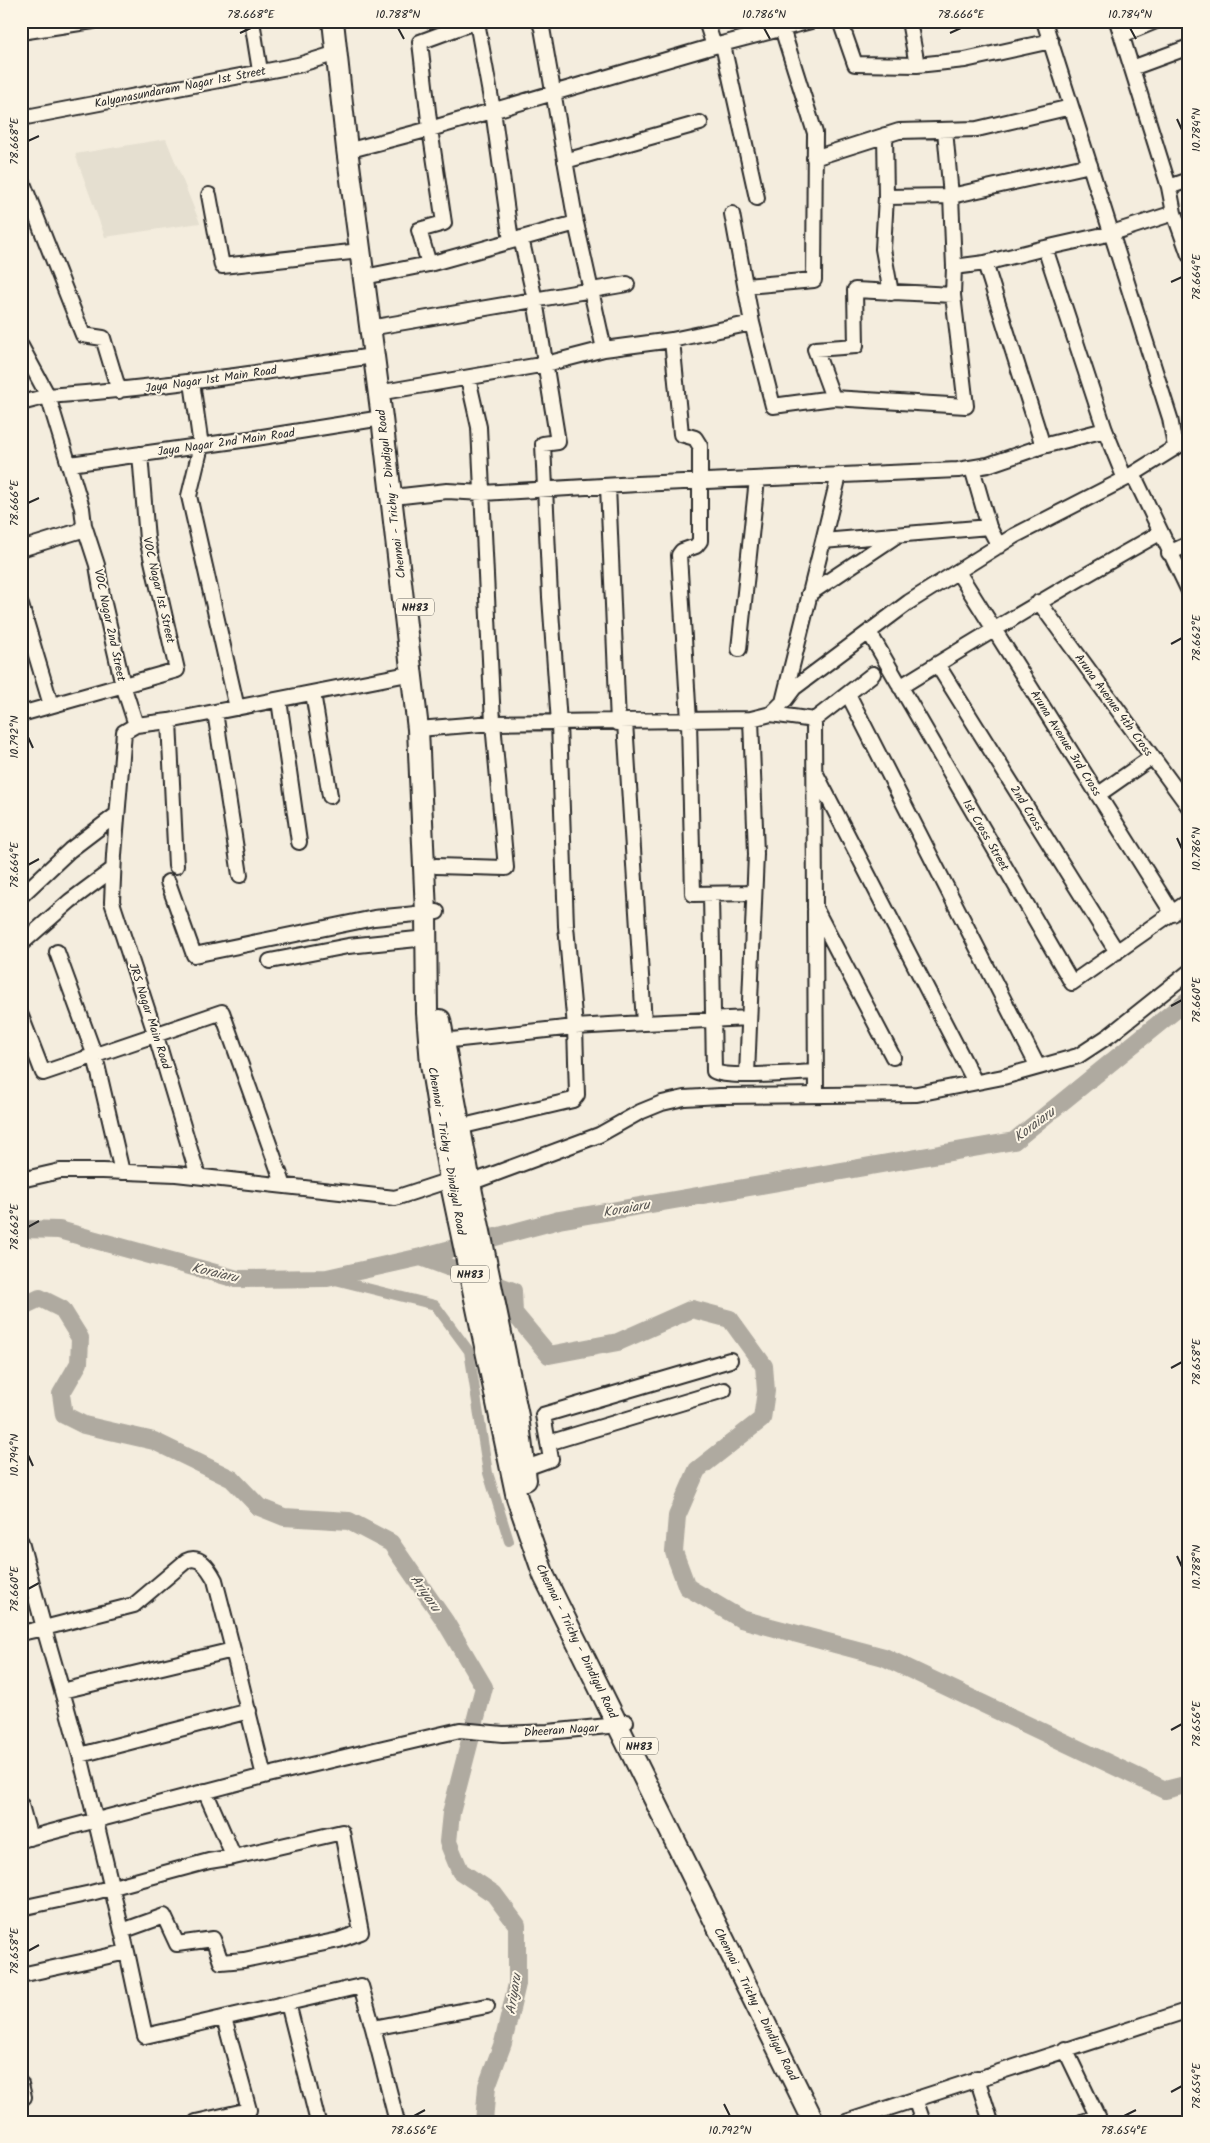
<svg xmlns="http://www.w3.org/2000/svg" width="1210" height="2143" font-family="Kalam,sans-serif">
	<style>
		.built { fill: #e5dfd0 }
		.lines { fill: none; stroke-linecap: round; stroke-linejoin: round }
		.canal { stroke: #afaaa0; stroke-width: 10 }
		.river { stroke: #afaaa0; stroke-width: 18 }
		.minor-casing { stroke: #2b2b2b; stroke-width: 18 }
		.highway-casing { stroke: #2b2b2b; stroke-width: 24 }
		.minor { stroke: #fcf5e5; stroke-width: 14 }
		.highway { stroke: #fcf5e5; stroke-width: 20 }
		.ticks { fill: none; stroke: #2b2b2b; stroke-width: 2 }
		.labels { text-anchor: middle; stroke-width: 4; stroke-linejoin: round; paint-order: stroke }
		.shield { fill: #fcf5e5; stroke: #6a6863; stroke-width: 1 }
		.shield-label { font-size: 11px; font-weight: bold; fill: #2b2b2b }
		.street-label { font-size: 12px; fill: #2b2b2b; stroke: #fcf5e5 }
		.water-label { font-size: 14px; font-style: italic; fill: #595754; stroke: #fcf5e5 }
		.neatline { fill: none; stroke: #2b2b2b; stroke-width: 2 }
		.ticks-label { font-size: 12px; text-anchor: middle; fill: #2b2b2b }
	</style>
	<rect width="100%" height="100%" fill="#f4edde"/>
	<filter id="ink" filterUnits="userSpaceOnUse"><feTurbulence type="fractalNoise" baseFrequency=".02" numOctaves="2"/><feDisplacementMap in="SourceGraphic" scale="10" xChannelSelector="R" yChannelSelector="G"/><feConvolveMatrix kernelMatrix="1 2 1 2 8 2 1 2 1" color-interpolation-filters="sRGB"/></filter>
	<g filter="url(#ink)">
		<path class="built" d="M166 139 200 223 105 237 75 154Z"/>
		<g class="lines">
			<path class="canal" d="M327 1278 435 1305 469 1351 488 1473 509 1541"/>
			<path class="river" d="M21 1229 59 1230 237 1279 327 1278 421 1257 559 1220 1014 1141 1189 999
				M421 1257 513 1291 514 1313 549 1355 618 1342 692 1309 730 1319 764 1366 766 1391 762 1419 697 1470 677 1516 674 1552 687 1587 741 1619 884 1657 1165 1790 1189 1784
				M21 1307 40 1298 62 1309 80 1338 79 1363 61 1394 64 1415 84 1425 154 1441 232 1479 259 1507 284 1517 349 1521 391 1543 445 1621 484 1687 451 1813 448 1842 460 1871 494 1894 517 1925V1984L503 2043 487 2086 484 2122"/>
			<defs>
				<path id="minor" d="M252 21 260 71
					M539 21 542 28 576 223 604 349
					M706 21 714 46
					M840 21 855 64 917 65 965 60 1051 41
					M909 21 917 65
					M1044 21 1170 418 1175 447
					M1117 21 1169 187 1174 213 1189 255
					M477 22 493 110 511 241
					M21 32 93 21
					M1122 35 1156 21
					M723 45 757 198
					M1132 68 1189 47
					M21 118 298 65 337 53
					M885 135 886 197 883 249 891 293
					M347 149 358 148 430 129 714 46 811 21
					M814 158 899 131 977 129 1071 107
					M565 161 700 123
					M21 178 83 335 103 338 119 391
					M1169 187 1189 180
					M209 195 222 266 360 251
					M886 197 951 196 945 130
					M732 214 752 323 773 406 833 398
					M521 238 535 300 558 442 543 444 550 597 559 723 566 926 575 1027 644 1023 625 722
					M1045 248 985 263 954 267 951 196 1090 165
					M985 263 1043 446
					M429 264 419 230 444 223 430 129 420 42 477 21
					M374 275 429 264 576 223
					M746 286 814 280 815 133 780 22
					M953 295 855 290 856 346 815 349 833 398 966 406 953 295 954 267
					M381 326 627 284
					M672 340 681 434 695 438 700 446V541L696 546 682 551 679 555 689 721 693 894 754 893
					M21 346 48 396C157 388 265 372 373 356
					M192 382 201 446 189 496 237 708
					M389 391 546 364 604 349 672 340 752 323
					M21 403 48 396 82 508 84 525 97 565 102 595 123 685 136 725
					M70 464 256 438 382 418
					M972 468 989 527
					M1133 474 1189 591
					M1125 479 1105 430 1045 248 1112 233 1174 213
					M608 486 618 723
					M402 496 447 491 483 493 637 484 958 470 988 465 1043 446 1105 430
					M823 541 839 475
					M21 549 79 531 84 525
					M1169 553 1189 544
					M958 572 1173 914
					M809 594 896 536
					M1039 602 1189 807
					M21 605 51 705
					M869 632 1072 983 1189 901
					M739 649 757 479
					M937 664 1117 952
					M900 687C986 634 1072 582 1160 533
					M313 693 330 796
					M848 694 1038 1067
					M279 700 299 842
					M785 700 794 688 909 602 1014 536 1125 479 1189 439
					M215 712 240 875
					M21 714 177 670 147 539 140 454
					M771 714 814 720 873 674
					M814 720 815 908 893 1057
					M169 721 176 866
					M418 729 493 723 751 719 771 714 783 702 823 541 989 527 999 546
					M816 774 975 1082
					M1099 794 1152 757
					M436 866 506 868 493 723 479 427 468 378
					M168 882 194 955 374 918 437 912
					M711 894 714 1071C726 1079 797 1073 815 1072
					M21 896 70 850 116 815
					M815 910 816 1094
					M21 944 70 901 113 869
					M57 952 95 1056 122 1172
					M270 961 348 946 427 938
					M21 1016 43 1073 222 1012 284 1186
					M644 1023 749 1018
					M442 1041 575 1027 577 1095 573 1100 459 1127
					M747 1075 756 854 751 719
					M198 1176 156 1036 112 902 114 855 124 732 136 725 169 721 413 673
					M21 1180 60 1171H103L176 1174 395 1198 450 1180
					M470 1183 599 1135 640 1112 662 1103 684 1098 720 1096 917 1094 1003 1077 1078 1056 1110 1035 1189 972
					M548 1443 724 1390
					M523 1469 551 1459 543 1415 730 1360
					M21 1542 44 1628 134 1605 186 1561C200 1554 209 1569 215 1580L233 1650
					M21 1633 44 1628 62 1691
					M80 1755 249 1711
					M205 1791 234 1857 342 1832 361 1932 339 1940 244 1960 221 1962 213 1939 177 1944 164 1916 122 1931 80 1755 62 1691 233 1650 264 1776
					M21 1805 30 1838
					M21 1840 264 1776 460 1730 503 1734 548 1732 618 1725 626 1722
					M21 1908 91 1893 209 1861 234 1857
					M127 1952 145 2036 361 1986 373 2028 487 2006
					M21 1975 127 1952 122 1931
					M288 2003 318 2122
					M373 2028 397 2122
					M1065 2049 1100 2122
					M977 2078 991 2122
					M21 2084 24 2097
					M915 2099 923 2122
					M196 2122 249 2110 224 2018
					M846 2122 1189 2010
					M1082 2122 1098 2116"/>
				<path id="highway" d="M333 21 347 149 382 418 418 729 426 913 427 1013 431 1064 450 1180 517 1498 544 1576 814 2122
					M440 1020 472 1193 518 1416 526 1480"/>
			</defs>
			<use href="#minor" class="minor-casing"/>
			<use href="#highway" class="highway-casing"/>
			<use href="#minor" class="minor"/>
			<use href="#highway" class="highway"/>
		</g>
	</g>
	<path class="ticks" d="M398 28 404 39M764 28 770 39M1130 28 1136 39M240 33 251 28M950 33 961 28M1177 119 1182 130M28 141 39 136M1171 282 1182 277M28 503 39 498M1171 644 1182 638M28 737 33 748M1177 838 1182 849M28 865 39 859M1171 1006 1182 1000M28 1227 39 1221M1171 1368 1182 1362M28 1455 33 1466M1177 1556 1182 1567M28 1589 39 1583M1171 1730 1182 1724M28 1951 39 1945M1171 2092 1182 2086M724 2104 730 2116M414 2116 425 2110M1124 2116 1136 2110"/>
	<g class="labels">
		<g class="shield">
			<rect x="396" y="598.5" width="38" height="17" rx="4"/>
			<rect x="451" y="1265.5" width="38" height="17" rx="4"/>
			<rect x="620" y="1737.5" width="38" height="17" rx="4"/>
		</g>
		<g class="shield-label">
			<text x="415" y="611">NH83</text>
			<text x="470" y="1278">NH83</text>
			<text x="639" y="1750">NH83</text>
		</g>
		<g class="street-label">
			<text transform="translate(180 87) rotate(-11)" y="4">Kalyanasundaram Nagar 1st Street</text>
			<text transform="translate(211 379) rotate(-8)" y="4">Jaya Nagar 1st Main Road</text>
			<text transform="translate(226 442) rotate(-8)" y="4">Jaya Nagar 2nd Main Road</text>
			<text transform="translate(391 494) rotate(-97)" y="4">Chennai - Trichy - Dindigul Road</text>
			<text transform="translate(159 590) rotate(77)" y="4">VOC Nagar 1st Street</text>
			<text transform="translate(110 625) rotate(78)" y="4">VOC Nagar 2nd Street</text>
			<text transform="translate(1114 705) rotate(54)" y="4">Aruna Avenue 4th Cross</text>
			<text transform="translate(1066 743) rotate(58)" y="4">Aruna Avenue 3rd Cross</text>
			<text transform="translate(1027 808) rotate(58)" y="4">2nd Cross</text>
			<text transform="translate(986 835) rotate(60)" y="4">1st Cross Street</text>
			<text transform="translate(150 1016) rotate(72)" y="4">JRS Nagar Main Road</text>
			<text transform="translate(447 1151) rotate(80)" y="4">Chennai - Trichy - Dindigul Road</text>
			<text transform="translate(577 1641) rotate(64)" y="4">Chennai - Trichy - Dindigul Road</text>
			<text transform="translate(561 1730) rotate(-4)" y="4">Dheeran Nagar</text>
			<text transform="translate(756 2004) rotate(63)" y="4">Chennai - Trichy - Dindigul Road</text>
		</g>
		<g class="water-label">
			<text transform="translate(1034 1124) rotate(-37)" y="5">Koraiaru</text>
			<text transform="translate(626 1208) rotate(-10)" y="5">Koraiaru</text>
			<text transform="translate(215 1272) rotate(13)" y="5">Koraiaru</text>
			<text transform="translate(426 1593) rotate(55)" y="5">Ariyaru</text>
			<text transform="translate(513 1994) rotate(-81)" y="5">Ariyaru</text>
		</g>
	</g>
	<rect width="1210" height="2143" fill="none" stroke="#fcf5e5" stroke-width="55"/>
	<rect x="28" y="28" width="1154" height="2088" class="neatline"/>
	<g class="ticks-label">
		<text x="251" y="18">78.668°E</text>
		<text x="398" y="18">10.788°N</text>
		<text x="764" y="18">10.786°N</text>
		<text x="961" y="18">78.666°E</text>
		<text x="1130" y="18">10.784°N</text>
		<text transform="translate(1196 130) rotate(-90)" y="4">10.784°N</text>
		<text transform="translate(14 141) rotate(-90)" y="4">78.668°E</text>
		<text transform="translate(1196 277) rotate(-90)" y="4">78.664°E</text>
		<text transform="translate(14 503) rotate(-90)" y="4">78.666°E</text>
		<text transform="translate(1196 638) rotate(-90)" y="4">78.662°E</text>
		<text transform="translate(14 737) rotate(-90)" y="4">10.792°N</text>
		<text transform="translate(1196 849) rotate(-90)" y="4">10.786°N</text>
		<text transform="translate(14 865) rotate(-90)" y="4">78.664°E</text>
		<text transform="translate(1196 1000) rotate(-90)" y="4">78.660°E</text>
		<text transform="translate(14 1227) rotate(-90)" y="4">78.662°E</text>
		<text transform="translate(1196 1362) rotate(-90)" y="4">78.658°E</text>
		<text transform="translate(14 1455) rotate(-90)" y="4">10.794°N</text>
		<text transform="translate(1196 1567) rotate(-90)" y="4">10.788°N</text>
		<text transform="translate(14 1589) rotate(-90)" y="4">78.660°E</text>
		<text transform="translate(1196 1724) rotate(-90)" y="4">78.656°E</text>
		<text transform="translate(14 1951) rotate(-90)" y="4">78.658°E</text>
		<text transform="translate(1196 2086) rotate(-90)" y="4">78.654°E</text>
		<text x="414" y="2134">78.656°E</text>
		<text x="730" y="2134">10.792°N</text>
		<text x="1124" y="2134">78.654°E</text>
	</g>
</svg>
